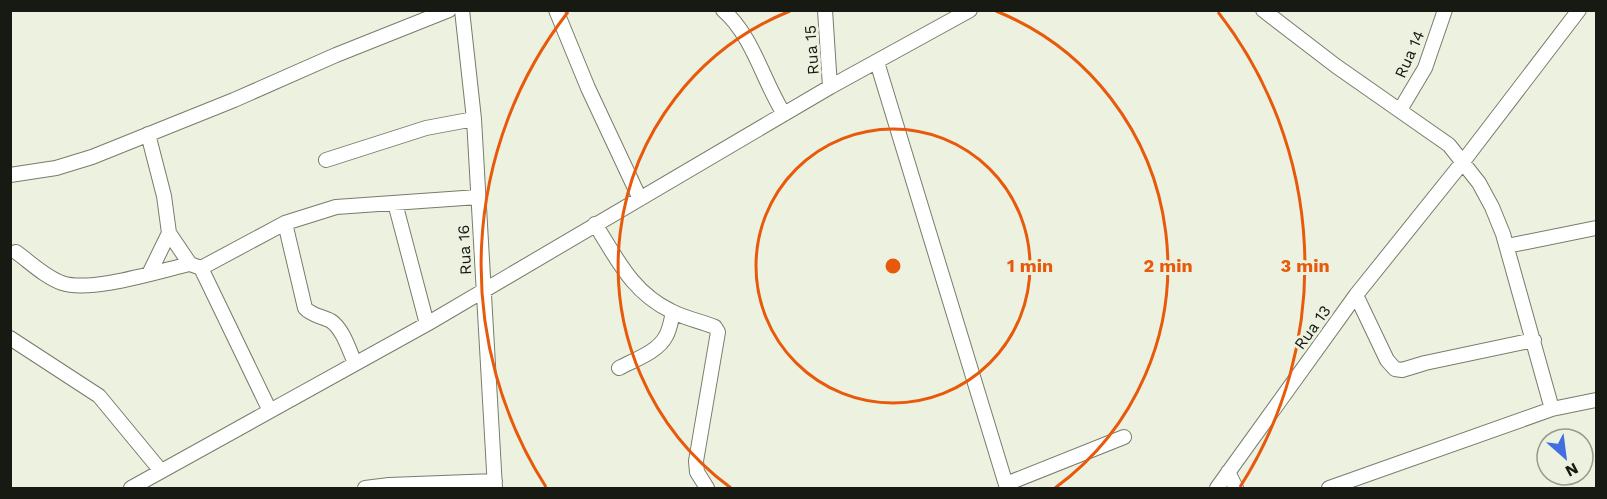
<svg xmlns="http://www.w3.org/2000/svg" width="1607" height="499" font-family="'Work Sans',sans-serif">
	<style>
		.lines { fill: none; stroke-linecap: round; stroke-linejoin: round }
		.minor-casing { stroke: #777c6b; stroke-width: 16 }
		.minor { stroke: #fff; stroke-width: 14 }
		.ring { fill: none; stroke: #e8590c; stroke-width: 3 }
		.labels { text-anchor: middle; stroke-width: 6; stroke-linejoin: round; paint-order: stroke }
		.street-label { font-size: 16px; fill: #171913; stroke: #ecf2df }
		.centre { fill: #e8590c; stroke: #ecf2df; stroke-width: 3 }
		.ring-label { font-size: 18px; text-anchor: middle; font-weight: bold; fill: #e8590c; stroke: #ecf2df; stroke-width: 6; stroke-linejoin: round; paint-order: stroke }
	</style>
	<rect width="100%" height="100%" fill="#ecf2df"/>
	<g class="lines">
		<defs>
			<path id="minor" d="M462 10 474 119 495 488
				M556 10 588 88 640 199
				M723 10C753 36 763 81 784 114
				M825 10 830 87
				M1263 10 1336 66 1449 145 1479 183 1492 207 1503 234 1552 409
				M877 62 1007 488
				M1400 110 1425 68 1445 10
				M148 134 164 196 169 233 190 264
				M326 160 426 128 474 119
				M10 175 56 168 92 157 234 100 336 55 449 10
				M395 203 427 324
				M285 223 305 308C312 316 322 316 331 321 343 329 349 350 355 363
				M595 224C617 259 632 292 671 311 684 318 700 321 715 327L718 332 696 461 697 472 707 488
				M1507 246 1596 228
				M16 252C30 262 45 277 62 283 91 293 159 271 190 264L201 268 270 411
				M201 268 285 223 336 207 478 197
				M149 274 169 233
				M1356 295 1387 360 1395 369 1402 370 1425 363 1534 340
				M10 338 99 396 161 471
				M619 368C634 360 658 352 666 336 670 329 671 320 673 313
				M1228 472 1236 488
				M1006 484 1124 437
				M131 488 427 324 830 87 970 10
				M365 488 389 485 495 481
				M1217 488 1356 295 1462 163 1579 10
				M1329 488 1552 409 1596 400"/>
		</defs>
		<use href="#minor" class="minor-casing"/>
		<use href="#minor" class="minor"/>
	</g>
	<g class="ring">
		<circle cx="893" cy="266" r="137"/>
		<path d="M731 488A275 275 0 0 1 790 11M996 11A275 275 0 0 1 1055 488"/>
		<path d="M546 487A412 412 0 0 1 568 12M1218 12A412 412 0 0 1 1240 487"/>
	</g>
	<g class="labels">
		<g class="street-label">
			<text transform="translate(811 50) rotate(-94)" y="6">Rua 15</text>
			<text transform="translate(1409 54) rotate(-66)" y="6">Rua 14</text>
			<text transform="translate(464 250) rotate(-93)" y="6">Rua 16</text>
			<text transform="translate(1312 327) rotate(-54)" y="6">Rua 13</text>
		</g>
	</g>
	<circle cx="893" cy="266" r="9" class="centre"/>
	<g class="ring-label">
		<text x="1030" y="272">1 min</text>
		<text x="1168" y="272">2 min</text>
		<text x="1305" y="272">3 min</text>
	</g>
	<rect width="1607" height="499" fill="none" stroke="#171913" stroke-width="24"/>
	<g transform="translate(1565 457) rotate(152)"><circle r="28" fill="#ecf2df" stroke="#979b8d" stroke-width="1.5"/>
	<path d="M0-4.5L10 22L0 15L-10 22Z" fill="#416fe0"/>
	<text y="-9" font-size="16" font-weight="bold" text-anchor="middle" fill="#171913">N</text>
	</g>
</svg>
